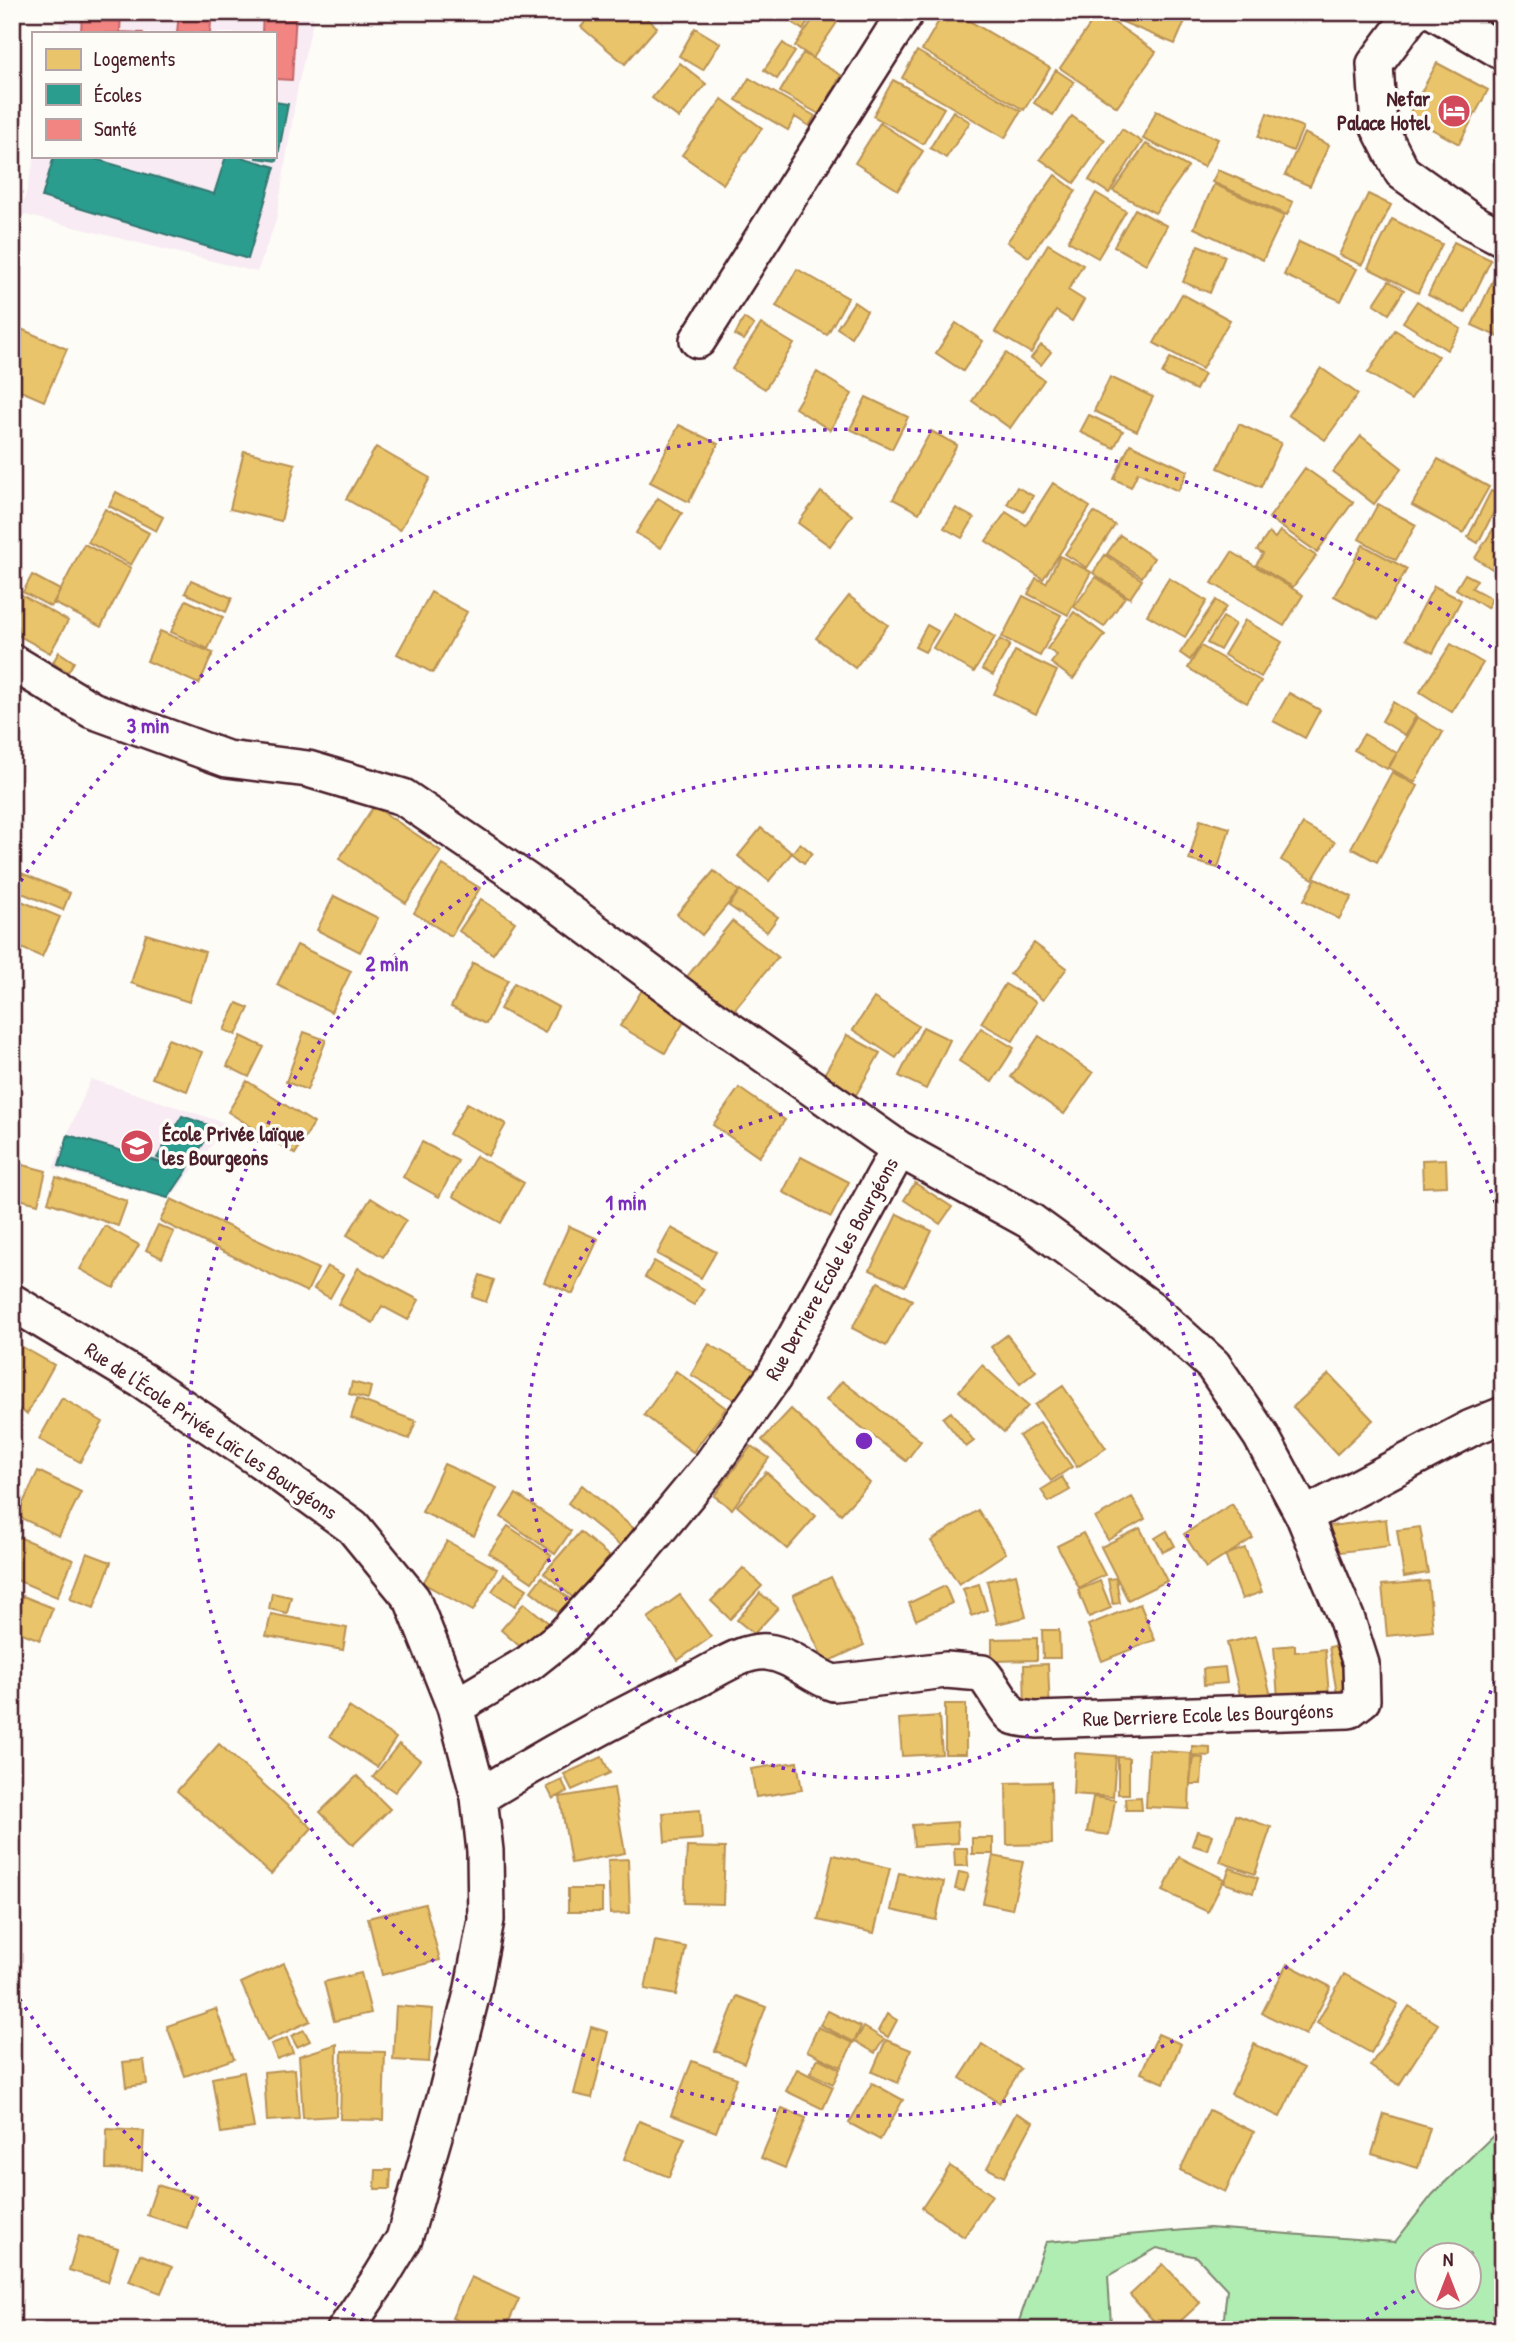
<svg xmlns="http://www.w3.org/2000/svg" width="1515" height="2342" font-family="'Patrick Hand',sans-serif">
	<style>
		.built { fill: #f8ebf3 }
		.green { fill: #b0edb2; stroke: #7d866e; stroke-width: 2; fill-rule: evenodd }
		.homes { fill: #e9c46a; stroke: #b99257; stroke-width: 2 }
		.schools { fill: #2a9d8f; stroke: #347771; stroke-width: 2 }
		.health { fill: #f28482; stroke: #c06668; stroke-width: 2 }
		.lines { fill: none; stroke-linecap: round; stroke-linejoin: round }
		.minor-casing { stroke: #4a1f2b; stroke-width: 40 }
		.minor { stroke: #fdfcf7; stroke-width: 35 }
		.ring { fill: none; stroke: #7b2cbf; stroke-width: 3.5; stroke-dasharray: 3.5 7 }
		.labels { text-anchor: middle; stroke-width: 7; stroke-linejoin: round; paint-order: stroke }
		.poi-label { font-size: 21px; font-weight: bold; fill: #4a1f2b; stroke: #fdfcf7; text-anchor: end }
		.street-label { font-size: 21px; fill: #4a1f2b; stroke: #fdfcf7 }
		.centre { fill: #7b2cbf; stroke: #fdfcf7; stroke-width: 3.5 }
		.ring-label { font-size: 21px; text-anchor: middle; font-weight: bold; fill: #7b2cbf; stroke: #fdfcf7; stroke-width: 7; stroke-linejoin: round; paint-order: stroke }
	</style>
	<rect width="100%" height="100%" fill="#fdfcf7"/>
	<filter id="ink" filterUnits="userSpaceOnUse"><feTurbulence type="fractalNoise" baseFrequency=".0143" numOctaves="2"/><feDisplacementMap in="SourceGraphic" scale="14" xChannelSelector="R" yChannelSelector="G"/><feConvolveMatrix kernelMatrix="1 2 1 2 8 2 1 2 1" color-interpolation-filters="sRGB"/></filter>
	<g filter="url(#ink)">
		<path class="built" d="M62 12H315L298 85 276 221 257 272 21 214 35 156H275V33H59Z
			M91 1079 228 1124 172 1196 166 1199 53 1168Z"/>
		<path class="green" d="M1503 2126V2330H1216L1224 2317 1227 2289 1197 2257 1157 2248 1108 2276 1111 2324 1119 2330H1016L1046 2242 1209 2228 1395 2242 1433 2194ZM1428 2254H1470V2296H1428Z"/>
		<path class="homes" d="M594 12H639L657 27 625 64 581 27Z
			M777 12H814L803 30Z
			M818 12H844L813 58 795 46Z
			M944 12H954L1050 68 1024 110 922 50Z
			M1099 12 1156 52 1117 107 1060 68Z
			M1117 12H1189L1175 44 1115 19Z
			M695 28 720 43 703 70 679 56Z
			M783 43 795 52 777 79 764 70Z
			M917 51 1021 111 1005 138 902 78Z
			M803 53 841 75 819 114 780 92Z
			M680 63 706 84 679 118 652 98Z
			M1437 63 1488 90 1459 144 1408 116Z
			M1056 70 1074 82 1053 115 1034 103Z
			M749 78 815 116 809 126 795 117 788 130 736 100Z
			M893 80 944 108 923 144 873 116Z
			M722 99 762 128 723 184 682 155Z
			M953 111 970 122 946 158 930 148Z
			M1156 111 1218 139 1204 167 1143 139Z
			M1267 113 1303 127 1293 151 1258 137Z
			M1072 116 1105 140 1074 183 1040 159Z
			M880 123 923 151 898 190 855 163Z
			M1122 129 1142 142 1109 193 1089 180Z
			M1304 133 1329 145 1310 186 1285 175Z
			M1146 144 1188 167 1155 213 1113 191Z
			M1218 170 1293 202 1287 215 1212 182Z
			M1055 175 1076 191 1029 257 1007 242Z
			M1214 184 1284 216 1263 260 1194 228Z
			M1096 193 1126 211 1098 258 1068 241Z
			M1368 194 1391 205 1362 265 1339 255Z
			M1135 209 1167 226 1146 264 1114 246Z
			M1392 219 1442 244 1418 293 1368 268Z
			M1299 242 1357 269 1341 301 1284 275Z
			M1454 242 1491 260 1465 313 1428 295Z
			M1048 244 1083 265 1068 290 1084 300 1072 321 1056 311 1031 353 995 332Z
			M1198 245 1225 256 1210 293 1183 282Z
			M1501 263 1503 264V339L1472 325Z
			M797 269 848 298 827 335 776 306Z
			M1389 281 1404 290 1389 314 1374 304Z
			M1182 294 1230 320 1202 369 1154 343Z
			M1417 301 1461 329 1447 350 1403 322Z
			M854 302 867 311 851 337 837 328Z
			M744 318 754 325 744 340 735 335Z
			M956 323 983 341 963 371 936 353Z
			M761 324 794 344 765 389 732 369Z
			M12 325 67 349 44 401 12 387Z
			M1395 330 1438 356 1411 399 1368 373Z
			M1041 345 1051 352 1041 365 1031 358Z
			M1006 353 1044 380 1010 428 972 401Z
			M1170 358 1204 374 1196 390 1162 374Z
			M1321 368 1358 394 1325 440 1288 415Z
			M817 372 852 394 830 430 795 408Z
			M1110 377 1153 397 1137 431 1094 411Z
			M866 397 908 417 892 449 850 429Z
			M1089 415 1123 431 1114 448 1080 432Z
			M1239 424 1281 443 1261 487 1218 468Z
			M679 425 718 444 689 502 650 482Z
			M931 431 957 445 919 513 893 499Z
			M1361 436 1402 468 1374 504 1333 472Z
			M1130 444 1188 471 1178 491 1138 472 1131 487 1114 479Z
			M376 447 430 478 400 530 346 499Z
			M244 451 295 464 281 521 230 509Z
			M1438 459 1489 487 1463 533 1412 505Z
			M1305 468 1353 502 1317 552 1269 518Z
			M1053 483 1090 507 1043 579 986 541 1006 512 1026 525Z
			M1017 487 1033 496 1024 512 1007 504Z
			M1491 491 1502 496 1478 543 1468 537Z
			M116 492 163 517 156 531 109 506Z
			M821 492 852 515 830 546 798 523Z
			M658 498 682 513 661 548 636 533Z
			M1378 504 1416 525 1396 560 1359 539Z
			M956 508 974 518 962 538 944 528Z
			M105 509 149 533 131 565 88 542Z
			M1094 512 1115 525 1087 568 1065 554Z
			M1502 515 1503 516V576L1475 558Z
			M1280 531 1316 556 1293 587 1256 565 1263 554 1257 550 1269 533 1275 538Z
			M1120 535 1154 558 1142 577 1107 554Z
			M84 544 131 568 101 627 54 603Z
			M1363 545 1407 569 1378 620 1334 596Z
			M1232 552 1303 595 1284 626 1212 583Z
			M1105 555 1142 580 1130 598 1093 573Z
			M1060 556 1091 572 1068 615 1028 594 1036 578 1046 583Z
			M1465 574 1477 580 1472 588 1492 599 1487 608 1456 589Z
			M32 575 60 590 51 607 23 592Z
			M1096 577 1125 597 1104 627 1074 607Z
			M1169 578 1207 601 1185 637 1147 615Z
			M191 580 232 598 226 612 185 593Z
			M1434 586 1461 600 1433 653 1406 639Z
			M13 590 68 621 50 653 12 632Z
			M431 592 467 612 433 673 397 654Z
			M849 596 888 625 855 668 816 638Z
			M1023 596 1061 615 1040 656 1002 637Z
			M186 600 223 617 208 649 171 632Z
			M1216 600 1226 607 1190 660 1180 653Z
			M1074 612 1105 635 1073 679 1051 663 1057 655 1047 649Z
			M954 613 995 637 974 672 933 648Z
			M1223 617 1235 624 1220 650 1207 643Z
			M1245 620 1282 642 1261 677 1224 655Z
			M927 625 938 631 925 652 915 647Z
			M160 631 213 653 199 684 147 661Z
			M1000 639 1010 645 993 675 982 669Z
			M1451 644 1483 663 1452 712 1420 692Z
			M1201 646 1261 681 1247 703 1188 668Z
			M1015 651 1057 671 1036 714 994 694Z
			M59 652 74 662 68 672 53 662Z
			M1289 693 1320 710 1305 738 1273 721Z
			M1393 702 1416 716 1405 735 1382 721Z
			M1417 717 1443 732 1415 782 1389 768Z
			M1364 734 1397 753 1387 769 1354 750Z
			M1392 772 1418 786 1377 862 1351 848Z
			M374 806 441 851 406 903 339 859Z
			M1200 820 1230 828 1218 868 1189 860Z
			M1303 824 1335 842 1313 879 1281 860Z
			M761 828 792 853 769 881 738 856Z
			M800 843 812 853 804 863 792 853Z
			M443 865 480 888 451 936 414 913Z
			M16 871 70 893 63 910 12 889V880Z
			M714 871 739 891 702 935 677 914Z
			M1316 878 1352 897 1339 919 1304 900Z
			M740 890 778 917 767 932 729 906Z
			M334 896 378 918 360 952 317 930Z
			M14 898 60 917 42 957 12 944V903Z
			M481 899 515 922 493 954 459 931Z
			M732 921 778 957 730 1015 685 979Z
			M146 934 205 952 189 1002 131 983Z
			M1034 943 1067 968 1043 1000 1010 974Z
			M297 945 351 971 331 1012 277 985Z
			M473 963 508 980 486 1024 451 1007Z
			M514 983 558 1007 545 1033 500 1009Z
			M1005 984 1036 1002 1013 1041 981 1023Z
			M642 990 687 1017 665 1053 620 1026Z
			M874 998 918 1026 896 1058 853 1030Z
			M237 1003 249 1008 236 1035 224 1030Z
			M923 1027 950 1040 926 1089 899 1076Z
			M981 1028 1014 1048 992 1082 959 1061Z
			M304 1032 326 1040 307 1090 286 1082Z
			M847 1035 880 1053 856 1095 823 1076Z
			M241 1036 264 1047 249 1077 227 1066Z
			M1039 1036 1093 1073 1064 1114 1011 1077Z
			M168 1039 202 1052 187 1091 152 1078Z
			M247 1081 314 1123 295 1154 228 1112Z
			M739 1088 785 1120 759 1157 713 1125Z
			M467 1103 506 1124 488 1156 449 1134Z
			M422 1142 458 1161 439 1197 403 1177Z
			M476 1156 524 1183 501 1223 453 1196Z
			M801 1157 849 1182 831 1217 783 1192Z
			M1446 1159 1447 1186 1423 1187 1422 1160Z
			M12 1162 46 1171 38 1204 12 1197Z
			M56 1177 127 1201 118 1226 48 1202Z
			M915 1183 952 1207 940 1224 904 1200Z
			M371 1198 406 1220 383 1257 347 1235Z
			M171 1199 318 1269 307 1292 160 1221Z
			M897 1214 932 1231 905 1286 870 1270Z
			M158 1225 174 1232 162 1258 146 1250Z
			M105 1226 139 1245 114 1288 80 1269Z
			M569 1226 598 1239 573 1294 544 1282Z
			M671 1228 716 1252 701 1278 657 1254Z
			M654 1261 704 1289 694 1305 645 1277Z
			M327 1266 343 1275 330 1298 314 1289Z
			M358 1268 419 1300 408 1320 382 1306 373 1323 338 1304Z
			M480 1275 494 1280 486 1302 472 1297Z
			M878 1282 912 1300 886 1346 852 1328Z
			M1007 1335 1036 1371 1020 1384 991 1347Z
			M12 1341 54 1365 27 1414 12 1406Z
			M709 1344 762 1374 744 1405 691 1375Z
			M982 1365 1028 1406 1004 1432 959 1391Z
			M676 1371 726 1408 693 1452 644 1415Z
			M1329 1374 1373 1420 1337 1454 1293 1407Z
			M842 1381 921 1441 906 1461 826 1400Z
			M352 1382 371 1387 368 1399 349 1394Z
			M1063 1386 1106 1448 1077 1467 1035 1405Z
			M62 1398 103 1422 80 1462 39 1439Z
			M357 1399 416 1421 409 1439 351 1418Z
			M791 1409 870 1483 841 1514 762 1440Z
			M951 1412 974 1441 966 1447 943 1418Z
			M1040 1422 1072 1467 1051 1481 1019 1436Z
			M751 1446 769 1458 732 1509 714 1496Z
			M444 1464 497 1488 474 1536 422 1512Z
			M38 1471 81 1492 59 1536 17 1516Z
			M766 1472 816 1516 787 1549 737 1506Z
			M1062 1477 1070 1490 1049 1502 1041 1490Z
			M582 1485 638 1532 624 1549 568 1503Z
			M516 1494 571 1531 555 1554 501 1517Z
			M1132 1497 1145 1519 1108 1540 1095 1518Z
			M1232 1504 1253 1538 1206 1568 1184 1534Z
			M978 1510 1006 1553 959 1584 931 1541Z
			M1386 1519 1389 1546 1333 1553 1330 1526Z
			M508 1526 551 1555 532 1582 489 1553Z
			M1420 1527 1428 1573 1404 1577 1397 1530Z
			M1140 1528 1167 1581 1128 1600 1101 1547Z
			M1167 1531 1175 1546 1163 1552 1155 1538Z
			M580 1532 620 1565 584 1607 544 1573Z
			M1083 1533 1105 1575 1079 1588 1057 1546Z
			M14 1535 73 1560 57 1597 12 1578Z
			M447 1541 497 1569 473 1611 423 1583Z
			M1245 1548 1262 1592 1242 1599 1225 1555Z
			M87 1553 111 1562 94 1608 70 1599Z
			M743 1568 762 1586 730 1619 711 1601Z
			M504 1574 527 1589 515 1606 492 1591Z
			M1016 1574 1026 1617 997 1624 987 1581Z
			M542 1577 580 1607 569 1621 531 1591Z
			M831 1577 864 1645 825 1663 793 1595Z
			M1116 1578 1120 1603 1113 1604 1108 1579Z
			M1100 1581 1111 1608 1089 1617 1078 1590Z
			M1428 1581 1433 1631 1387 1636 1382 1585Z
			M979 1584 987 1610 972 1616 963 1589Z
			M945 1586 952 1603 916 1620 909 1603Z
			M12 1590 20 1593 12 1610Z
			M272 1593 291 1597 287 1613 269 1609Z
			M760 1593 778 1608 754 1634 737 1620Z
			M680 1595 711 1637 678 1660 648 1618Z
			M23 1596 53 1608 40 1640 12 1629V1623Z
			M524 1603 556 1629 532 1657 501 1630Z
			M1140 1604 1155 1640 1102 1661 1088 1625Z
			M271 1614 347 1628 343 1650 266 1636Z
			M1042 1630H1059L1060 1658H1043Z
			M1256 1636 1271 1696 1242 1703 1227 1643Z
			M1037 1638V1660L992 1661V1639Z
			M1295 1645V1652L1325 1649 1329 1694 1278 1698 1274 1647Z
			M1340 1645 1347 1693 1337 1694 1329 1647Z
			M1048 1664 1050 1714 1025 1715 1024 1665Z
			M1225 1667 1227 1683 1204 1685 1203 1669Z
			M945 1704H966V1754H945Z
			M349 1707 396 1738 377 1767 330 1736Z
			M939 1716 942 1754 902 1756 899 1719Z
			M219 1744 312 1828 271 1874 177 1791Z
			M399 1744 420 1760 395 1792 373 1777Z
			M1192 1746 1210 1747V1756L1192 1755Z
			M1149 1750 1191 1753 1189 1809 1146 1807Z
			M1075 1753 1116 1756 1113 1797 1073 1794Z
			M602 1757 610 1773 572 1790 564 1774Z
			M1118 1757 1129 1758V1794H1118Z
			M1193 1757 1203 1758 1201 1784H1190Z
			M797 1762 802 1790 756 1797 751 1769Z
			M357 1776 390 1809 353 1845 320 1812Z
			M562 1780 567 1792 553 1799 547 1787Z
			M1051 1782 1052 1844 1007 1845 1006 1783Z
			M614 1788 625 1853 571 1863 560 1797Z
			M1093 1797 1115 1800 1109 1835 1087 1832Z
			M1141 1797 1142 1810H1126L1125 1798Z
			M700 1810 702 1839 665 1842 663 1813Z
			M1236 1815 1271 1827 1255 1874 1220 1862Z
			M957 1822 958 1843 914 1846 912 1825Z
			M1197 1831 1212 1835 1207 1850 1192 1845Z
			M972 1838H993V1854H972Z
			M687 1847 725 1848 723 1904 684 1903Z
			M954 1848H967L968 1866H955Z
			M833 1855 890 1868 874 1933 818 1920Z
			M993 1856 1023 1862 1012 1909 983 1903Z
			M1179 1857 1224 1879 1208 1912 1163 1891Z
			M628 1859 630 1913 610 1914 608 1860Z
			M1230 1868 1258 1878 1253 1893 1224 1883Z
			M959 1872 969 1874 964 1891 955 1889Z
			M899 1873 944 1882 936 1920 891 1910Z
			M568 1889H602V1912H568Z
			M425 1904 440 1960 382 1975 368 1918Z
			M655 1941 686 1947 676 1995 645 1989Z
			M284 1963 310 2021 267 2041 241 1983Z
			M1287 1964 1331 1987 1306 2035 1262 2013Z
			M361 1973 371 2013 334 2021 324 1982Z
			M1344 1974 1398 2004 1371 2053 1317 2023Z
			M737 1996 766 2007 744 2063 715 2051Z
			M396 2006 433 2009 429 2062 393 2060Z
			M1409 2006 1438 2024 1399 2085 1370 2066Z
			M216 2009 234 2059 185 2076 167 2026Z
			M828 2011 861 2027 854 2042 820 2025Z
			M887 2014 897 2020 888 2037 878 2031Z
			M591 2027 608 2032 592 2098 574 2094Z
			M818 2027 853 2043 841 2067 807 2051Z
			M864 2027 884 2039 875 2053 855 2041Z
			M304 2030 310 2041 297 2047 291 2036Z
			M1158 2034 1181 2044 1164 2083 1141 2073Z
			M287 2038 293 2053 277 2059 271 2044Z
			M886 2040 911 2050 898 2083 872 2072Z
			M337 2044 336 2116 303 2118 299 2056Z
			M982 2044 1021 2069 999 2103 960 2078Z
			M1254 2044 1304 2068 1280 2117 1231 2094Z
			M342 2051 385 2052 383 2120 340 2119Z
			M818 2058 840 2069 833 2084 810 2073Z
			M144 2060 147 2084 126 2087 123 2062Z
			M692 2061 737 2078 716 2132 671 2115Z
			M295 2069 299 2119 267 2121 264 2072Z
			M797 2069 833 2087 823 2109 786 2091Z
			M244 2072 254 2128 221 2133 212 2078Z
			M872 2083 903 2100 880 2140 849 2123Z
			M782 2108 806 2118 785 2168 761 2158Z
			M1209 2110 1254 2132 1225 2192 1180 2170Z
			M1016 2113 1033 2122 1004 2177 987 2168Z
			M1384 2114 1430 2128 1418 2168 1372 2154Z
			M639 2121 685 2138 669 2177 624 2159Z
			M107 2129 144 2131 142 2170 106 2169Z
			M950 2166 992 2195 964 2237 922 2208Z
			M376 2170H391L390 2189H375Z
			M157 2185 197 2197 187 2228 147 2215Z
			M79 2236 118 2248 108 2282 69 2270Z
			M140 2254 172 2267 161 2293 129 2281Z
			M1163 2264 1200 2303 1171 2330H1162L1130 2295Z
			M471 2277 519 2299 505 2330H479L452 2318Z"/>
		<path class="schools" d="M275 102 288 104 277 161 256 158V156H275Z
			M54 156H85L214 194 226 156H238L275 167 248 259 42 197Z
			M182 1116 214 1127 187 1169 157 1158Z
			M68 1135 187 1170 168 1198 59 1166Z"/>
		<path class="health" d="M82 12H121L120 32 144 33H81Z
			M179 12H212L210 33H177Z
			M263 12H296L292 80 275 79V33H262Z"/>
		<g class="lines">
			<defs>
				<path id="minor" d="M1414 12 1375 64 1379 127 1402 172 1472 222 1503 238
					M1435 12 1503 52
					M698 340 906 12
					M12 662 92 710 227 759 308 769 403 797 531 884 684 998 899 1149 1030 1221 1151 1309 1213 1365 1261 1436 1304 1516 1347 1620 1361 1664 1362 1700 1349 1710 1037 1720C1029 1719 1020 1719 1013 1716 1007 1712 990 1681 982 1673L946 1670 834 1683C811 1676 793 1655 767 1652 744 1650 719 1668 699 1678 623 1714 550 1753 479 1797
					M12 1302 145 1382 256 1457 353 1527 412 1599 455 1707 479 1797 485 1851 486 1920 472 1993 447 2091 404 2239 381 2277 345 2330
					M1304 1516 1471 1428 1503 1415
					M455 1707 529 1663 563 1636 632 1561 709 1468 773 1378 899 1149"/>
			</defs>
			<use href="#minor" class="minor-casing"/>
			<use href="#minor" class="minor"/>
		</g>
	</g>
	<g class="ring">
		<circle cx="864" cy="1441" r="337"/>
		<path d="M1502 1661A675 675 0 1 1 1502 1221"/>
		<path d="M1423 2285A1012 1012 0 0 1 1355 2326M373 2326A1012 1012 0 0 1 15 1992M15 890A1012 1012 0 0 1 1501 655"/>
	</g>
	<defs>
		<symbol id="hotel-disc" viewBox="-11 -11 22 22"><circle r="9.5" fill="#d1495b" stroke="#fdfcf7"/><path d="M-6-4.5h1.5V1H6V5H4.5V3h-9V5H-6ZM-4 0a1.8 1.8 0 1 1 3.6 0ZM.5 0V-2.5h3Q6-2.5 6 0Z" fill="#fff"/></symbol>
		<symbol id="school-disc" viewBox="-11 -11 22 22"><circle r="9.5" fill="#d1495b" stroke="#fdfcf7"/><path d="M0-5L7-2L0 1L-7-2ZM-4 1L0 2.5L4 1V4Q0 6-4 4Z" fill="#fff"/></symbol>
	</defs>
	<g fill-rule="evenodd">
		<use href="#hotel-disc" x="1435" y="92" width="38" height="38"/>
		<use href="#school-disc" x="118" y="1127" width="38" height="38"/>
	</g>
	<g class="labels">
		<g class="poi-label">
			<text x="1430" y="106">Nefar<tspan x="1430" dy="24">Palace Hotel</tspan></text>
			<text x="162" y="1141" text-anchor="start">École Privée laïque<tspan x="162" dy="24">les Bourgeons</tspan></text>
		</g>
		<g class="street-label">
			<text transform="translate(832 1269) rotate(-61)" y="7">Rue Derriere Ecole les Bourgéons</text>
			<text transform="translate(211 1431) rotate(34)" y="7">Rue de l'École Privée Laïc les Bourgéons</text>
			<text transform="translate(1208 1715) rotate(-2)" y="7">Rue Derriere Ecole les Bourgéons</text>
		</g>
	</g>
	<circle cx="864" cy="1441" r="10" class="centre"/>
	<g class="ring-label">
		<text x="148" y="733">3 min</text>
		<text x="387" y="971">2 min</text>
		<text x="626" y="1210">1 min</text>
	</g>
	<rect width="1515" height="2342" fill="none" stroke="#fdfcf7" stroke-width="42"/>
	<rect x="21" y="21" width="1473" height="2300" fill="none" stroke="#4a1f2b" stroke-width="2.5" filter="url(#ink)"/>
	<rect x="32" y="32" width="245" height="126" fill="#fdfcf7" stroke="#b5a4a5" stroke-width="2"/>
	<rect x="46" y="49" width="35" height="21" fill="#e9c46a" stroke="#b5a4a5" stroke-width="2"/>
	<text x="94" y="66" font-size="21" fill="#4a1f2b">Logements</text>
	<rect x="46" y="84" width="35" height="21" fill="#2a9d8f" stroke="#b5a4a5" stroke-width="2"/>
	<text x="94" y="102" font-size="21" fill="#4a1f2b">Écoles</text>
	<rect x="46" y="119" width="35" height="21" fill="#f28482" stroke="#b5a4a5" stroke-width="2"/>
	<text x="94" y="136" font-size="21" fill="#4a1f2b">Santé</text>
	<g transform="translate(1448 2276)"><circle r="33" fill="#fdfcf7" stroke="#b5a4a5" stroke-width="2"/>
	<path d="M0-5L12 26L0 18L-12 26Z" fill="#d1495b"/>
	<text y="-10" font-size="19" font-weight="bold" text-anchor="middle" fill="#4a1f2b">N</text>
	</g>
</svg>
